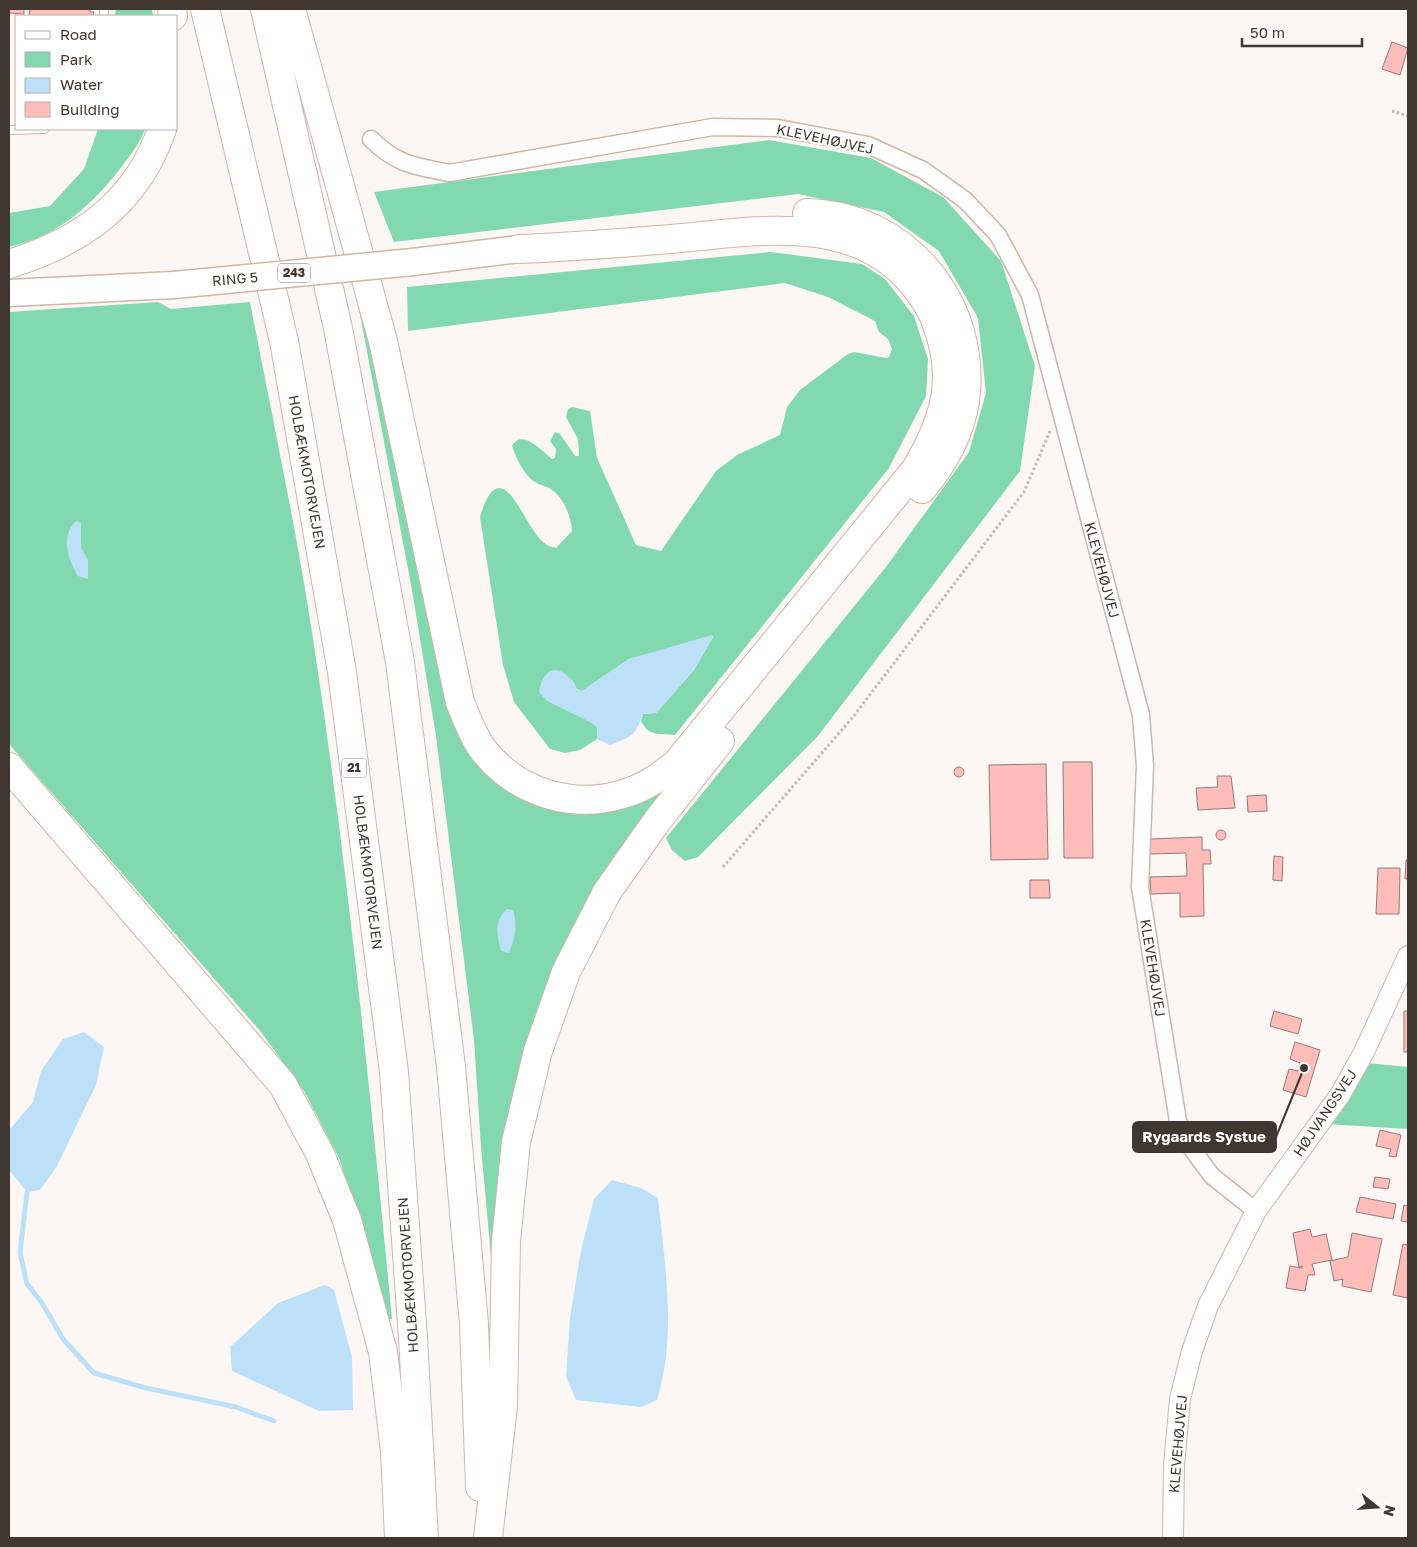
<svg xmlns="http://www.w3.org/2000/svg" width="1417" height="1547" font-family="'Golos Text',sans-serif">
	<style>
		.green { fill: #83d9af }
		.water { fill: #bde0f9 }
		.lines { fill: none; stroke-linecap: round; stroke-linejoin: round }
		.stream { stroke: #bde0f9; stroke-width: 5 }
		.building { fill: #febdb8; stroke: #967b78 }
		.service-casing { stroke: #ceb6a9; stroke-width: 10 }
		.minor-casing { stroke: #ceb6a9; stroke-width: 19 }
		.tertiary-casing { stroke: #ceb6a9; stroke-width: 22 }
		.trunk-casing { stroke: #ceb6a9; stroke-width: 29 }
		.motorway-casing { stroke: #ceb6a9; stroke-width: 30 }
		.path { stroke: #c0bab6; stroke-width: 3; stroke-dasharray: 2.5 2.5; stroke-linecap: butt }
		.service { stroke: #fff; stroke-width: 8 }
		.minor { stroke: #fff; stroke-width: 16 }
		.tertiary { stroke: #fff; stroke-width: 20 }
		.trunk { stroke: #fff; stroke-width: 26 }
		.motorway { stroke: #fff; stroke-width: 28 }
		.trunk-bridge-casing { stroke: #ceb6a9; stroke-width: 29; stroke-linecap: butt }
		.trunk-bridge { stroke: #fff; stroke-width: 26 }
		.labels { text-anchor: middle; stroke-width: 4.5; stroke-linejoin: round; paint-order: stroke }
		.shield { fill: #fff; stroke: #79736f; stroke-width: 1 }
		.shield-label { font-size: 12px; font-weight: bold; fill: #403731 }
		.street-label { font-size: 14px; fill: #403731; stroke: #fff }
		.leader { fill: none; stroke: #403731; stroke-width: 2 }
		.callout-dot { fill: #403731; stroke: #fff; stroke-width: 2 }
		.callout { fill: #403731; stroke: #403731; stroke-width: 2 }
		.callout-label { font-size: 15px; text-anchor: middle; font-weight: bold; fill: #fff }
	</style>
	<rect width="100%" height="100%" fill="#fcf7f4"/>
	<path class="green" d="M116 9H152L153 16H115Z
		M98 129H145C140 143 132 153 123 165 92 205 59 236 9 247V213L50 206 84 169Z
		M769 140 871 158 943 197 1001 261 1035 366 1020 471 818 736 698 857 685 861 672 850 666 838 886 567 969 452 986 393 978 318 939 251 884 212 798 194 394 242 374 192Z
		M771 252 862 264 885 279 914 316 928 359 926 396 889 468 675 735C659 734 648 736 641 721L643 714 656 713 694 670 713 637 629 659 582 691 577 689 570 676 592 723 597 727V739L580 750 565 753 550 749 514 702 503 665 480 517C501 447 522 523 542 541 546 545 551 547 556 548L572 531C571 515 563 496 549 488 543 485 536 484 531 479 522 470 516 458 512 446 522 428 542 451 552 459L555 458 556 449 550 441 555 432 560 434 575 456H579L578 439 566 417 568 409 572 407 590 411 597 458 636 545 661 551 716 471 737 455 780 435 787 407 800 390 848 354 854 352 886 358 889 357 892 349 888 339 879 332 875 321 828 297 785 283 408 331 407 287Z
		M361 287 442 670 534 802 687 769 553 982 494 1290 481 1147 474 1040 436 736 412 590 355 288Z
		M158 302 171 309 250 302C271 412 295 522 312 632 347 860 370 1090 392 1319L386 1320 375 1270 339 1158 304 1091 261 1032 9 744V312Z
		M1367 1063 1408 1067V1129L1326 1124Z"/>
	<path class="water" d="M76 521 81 523V548L88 560V579L78 576C68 560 60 536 76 521Z
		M712 635 713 637 694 670 656 713 643 714C636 735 631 737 610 745L597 739V727L592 723 547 701 539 692C544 662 565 665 577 689L582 691 629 659Z
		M507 909 513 910C518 926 515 938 509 953L501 951C497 934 493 922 507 909Z
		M84 1032 104 1047 96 1085 57 1166 40 1190 27 1192 9 1170 10 1129 33 1102 41 1071 63 1039Z
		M612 1180 641 1188 658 1198C665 1264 677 1336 657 1400L641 1407 576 1400 566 1377 570 1318 581 1250 594 1199Z
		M325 1285 334 1290 352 1357 353 1410 319 1411 232 1371 230 1347 278 1303Z"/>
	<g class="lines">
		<path class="stream" d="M27 1192 20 1253 27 1284 42 1303 63 1339 94 1373 146 1388 236 1407 274 1421"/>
	</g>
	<path class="building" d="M9 9H24V14L9 13Z
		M30 9H90V12H94L93 16H29Z
		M1392 42 1408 48 1400 75 1382 69Z
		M1063 762H1092L1093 858H1064Z
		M1046 764 1048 859 991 860 989 765Z
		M954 772a5 5 0 1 1 10 0a5 5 0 1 1-10 0Z
		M1217 776H1231L1235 808 1198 810 1196 788 1218 787Z
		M1266 795 1267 811 1248 812 1247 796Z
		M1216 835a5 5 0 1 1 10 0a5 5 0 1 1-10 0Z
		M1202 837V850H1210L1211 864H1203L1204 916 1180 917V893L1151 894 1150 877 1187 876 1186 853 1150 854V839Z
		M1274 856 1283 857 1282 881 1273 880Z
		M1406 860H1408V879H1405Z
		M1378 868H1400L1399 914H1376Z
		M1030 880H1049L1050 898H1030Z
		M1274 1011 1302 1019 1298 1034 1270 1026Z
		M1404 1011H1408V1052H1404Z
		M1295 1042 1320 1050 1306 1097 1283 1090 1289 1069 1298 1071 1300 1063 1290 1059Z
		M1380 1130 1401 1135 1396 1157 1389 1156 1391 1149 1376 1146Z
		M1375 1177 1390 1179 1388 1189 1373 1187Z
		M1360 1197 1396 1204 1393 1219 1356 1212Z
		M1404 1205 1408 1206V1222L1401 1221Z
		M1310 1229 1312 1237 1326 1234 1332 1260 1312 1264 1315 1275H1308L1305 1291 1286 1288 1290 1266 1302 1268V1266L1299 1267 1293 1233Z
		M1352 1233 1382 1239 1371 1292 1342 1286 1343 1279 1334 1281 1330 1261 1348 1257Z
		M1403 1244 1408 1245V1298L1393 1295Z"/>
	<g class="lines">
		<defs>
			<path id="service" d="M104 16V9
				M9 130 44 129"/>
			<path id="minor" d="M371 139C397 165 415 166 449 173L713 127 778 128 868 145 923 170 965 200 998 235 1030 295 1141 715 1145 766 1140 887 1178 1121 1192 1149 1212 1176 1256 1211"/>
			<path id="tertiary" d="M1173 1538 1174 1465 1180 1399 1192 1351 1208 1306 1256 1211 1340 1095 1364 1052 1408 956"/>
			<path id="trunk" d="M413 262 519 249
				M9 293 174 285"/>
			<path id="motorway" d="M172 9 173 16
				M205 9 284 341 342 672 394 1072 413 1338 424 1538
				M265 9 338 328 400 662 451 1067 474 1324 480 1487
				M291 9 383 341 460 702C466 717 472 733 481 747 516 794 577 812 632 791 649 785 663 774 677 763L916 469C945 419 958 379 936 322 930 305 920 292 908 278 847 212 750 232 671 239 620 243 570 247 519 249
				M807 213C906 215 978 304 965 401 960 434 943 464 922 489
				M9 264C81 242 137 203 162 129
				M9 767 283 1085 320 1154 347 1220 383 1352 395 1451 399 1538
				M488 1538 503 1406 506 1241 516 1142 538 1051 566 972 607 892 657 821 720 741"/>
		</defs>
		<use href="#service" class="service-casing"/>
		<use href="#minor" class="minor-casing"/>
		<use href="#tertiary" class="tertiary-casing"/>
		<use href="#trunk" class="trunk-casing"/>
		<use href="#motorway" class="motorway-casing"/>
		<path class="path" d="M1392 111 1408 116
			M723 867 853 717 1024 492 1050 431"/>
		<use href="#service" class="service"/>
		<use href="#minor" class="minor"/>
		<use href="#tertiary" class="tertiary"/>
		<use href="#trunk" class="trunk"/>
		<use href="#motorway" class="motorway"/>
		<defs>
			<path id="trunk-bridge" d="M174 285 413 262"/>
		</defs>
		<use href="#trunk-bridge" class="trunk-bridge-casing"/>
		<use href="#trunk-bridge" class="trunk-bridge"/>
	</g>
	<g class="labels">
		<g class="shield">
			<rect x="278" y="263.5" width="32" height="19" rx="4"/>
			<rect x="341.5" y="758.5" width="25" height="19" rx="4"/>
		</g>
		<g class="shield-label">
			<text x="294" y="277">243</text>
			<text x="354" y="772">21</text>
		</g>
		<g class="street-label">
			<text transform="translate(825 139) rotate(12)" y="5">KLEVEHØJVEJ</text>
			<text transform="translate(235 279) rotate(-5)" y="5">RING 5</text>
			<text transform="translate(307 472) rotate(80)" y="5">HOLBÆKMOTORVEJEN</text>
			<text transform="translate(1102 570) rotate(75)" y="5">KLEVEHØJVEJ</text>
			<text transform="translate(368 872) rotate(83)" y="5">HOLBÆKMOTORVEJEN</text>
			<text transform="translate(1153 968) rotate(81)" y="5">KLEVEHØJVEJ</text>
			<text transform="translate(1325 1113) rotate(-56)" y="5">HØJVANGSVEJ</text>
			<text transform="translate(408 1275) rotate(-94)" y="5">HOLBÆKMOTORVEJEN</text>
			<text transform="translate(1178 1444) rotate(-85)" y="5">KLEVEHØJVEJ</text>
		</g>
	</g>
	<path class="leader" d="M1304 1068L1276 1137"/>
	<circle class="callout-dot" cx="1304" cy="1068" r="5"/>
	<rect class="callout" x="1133" y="1122" width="143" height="30" rx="5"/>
	<g class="callout-label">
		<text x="1204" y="1142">Rygaards Systue</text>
	</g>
	<rect width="1417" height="1547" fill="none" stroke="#403731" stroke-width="20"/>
	<rect x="15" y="15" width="162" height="115" fill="#ffffff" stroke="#b3afad"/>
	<rect x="25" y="31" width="25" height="8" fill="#ffffff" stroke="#b3afad"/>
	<text x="60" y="40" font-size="15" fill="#403731">Road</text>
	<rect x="25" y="52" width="25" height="15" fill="#83d9af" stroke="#b3afad"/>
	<text x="60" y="65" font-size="15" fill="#403731">Park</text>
	<rect x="25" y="78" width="25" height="15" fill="#bde0f9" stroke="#b3afad"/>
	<text x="60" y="90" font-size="15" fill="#403731">Water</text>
	<rect x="25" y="102" width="25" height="15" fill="#febdb8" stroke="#b3afad"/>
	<text x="60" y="115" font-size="15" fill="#403731">Building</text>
	<g transform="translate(1377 1507) rotate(107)" stroke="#ffffff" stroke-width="4" paint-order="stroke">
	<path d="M0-4L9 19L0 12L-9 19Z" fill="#403731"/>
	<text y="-8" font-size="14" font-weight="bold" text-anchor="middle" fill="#403731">N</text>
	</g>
	<path d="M1242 38v8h120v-8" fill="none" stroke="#403731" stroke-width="2.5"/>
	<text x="1250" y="38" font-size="15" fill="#403731" stroke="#ffffff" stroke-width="4" paint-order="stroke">50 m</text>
</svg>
